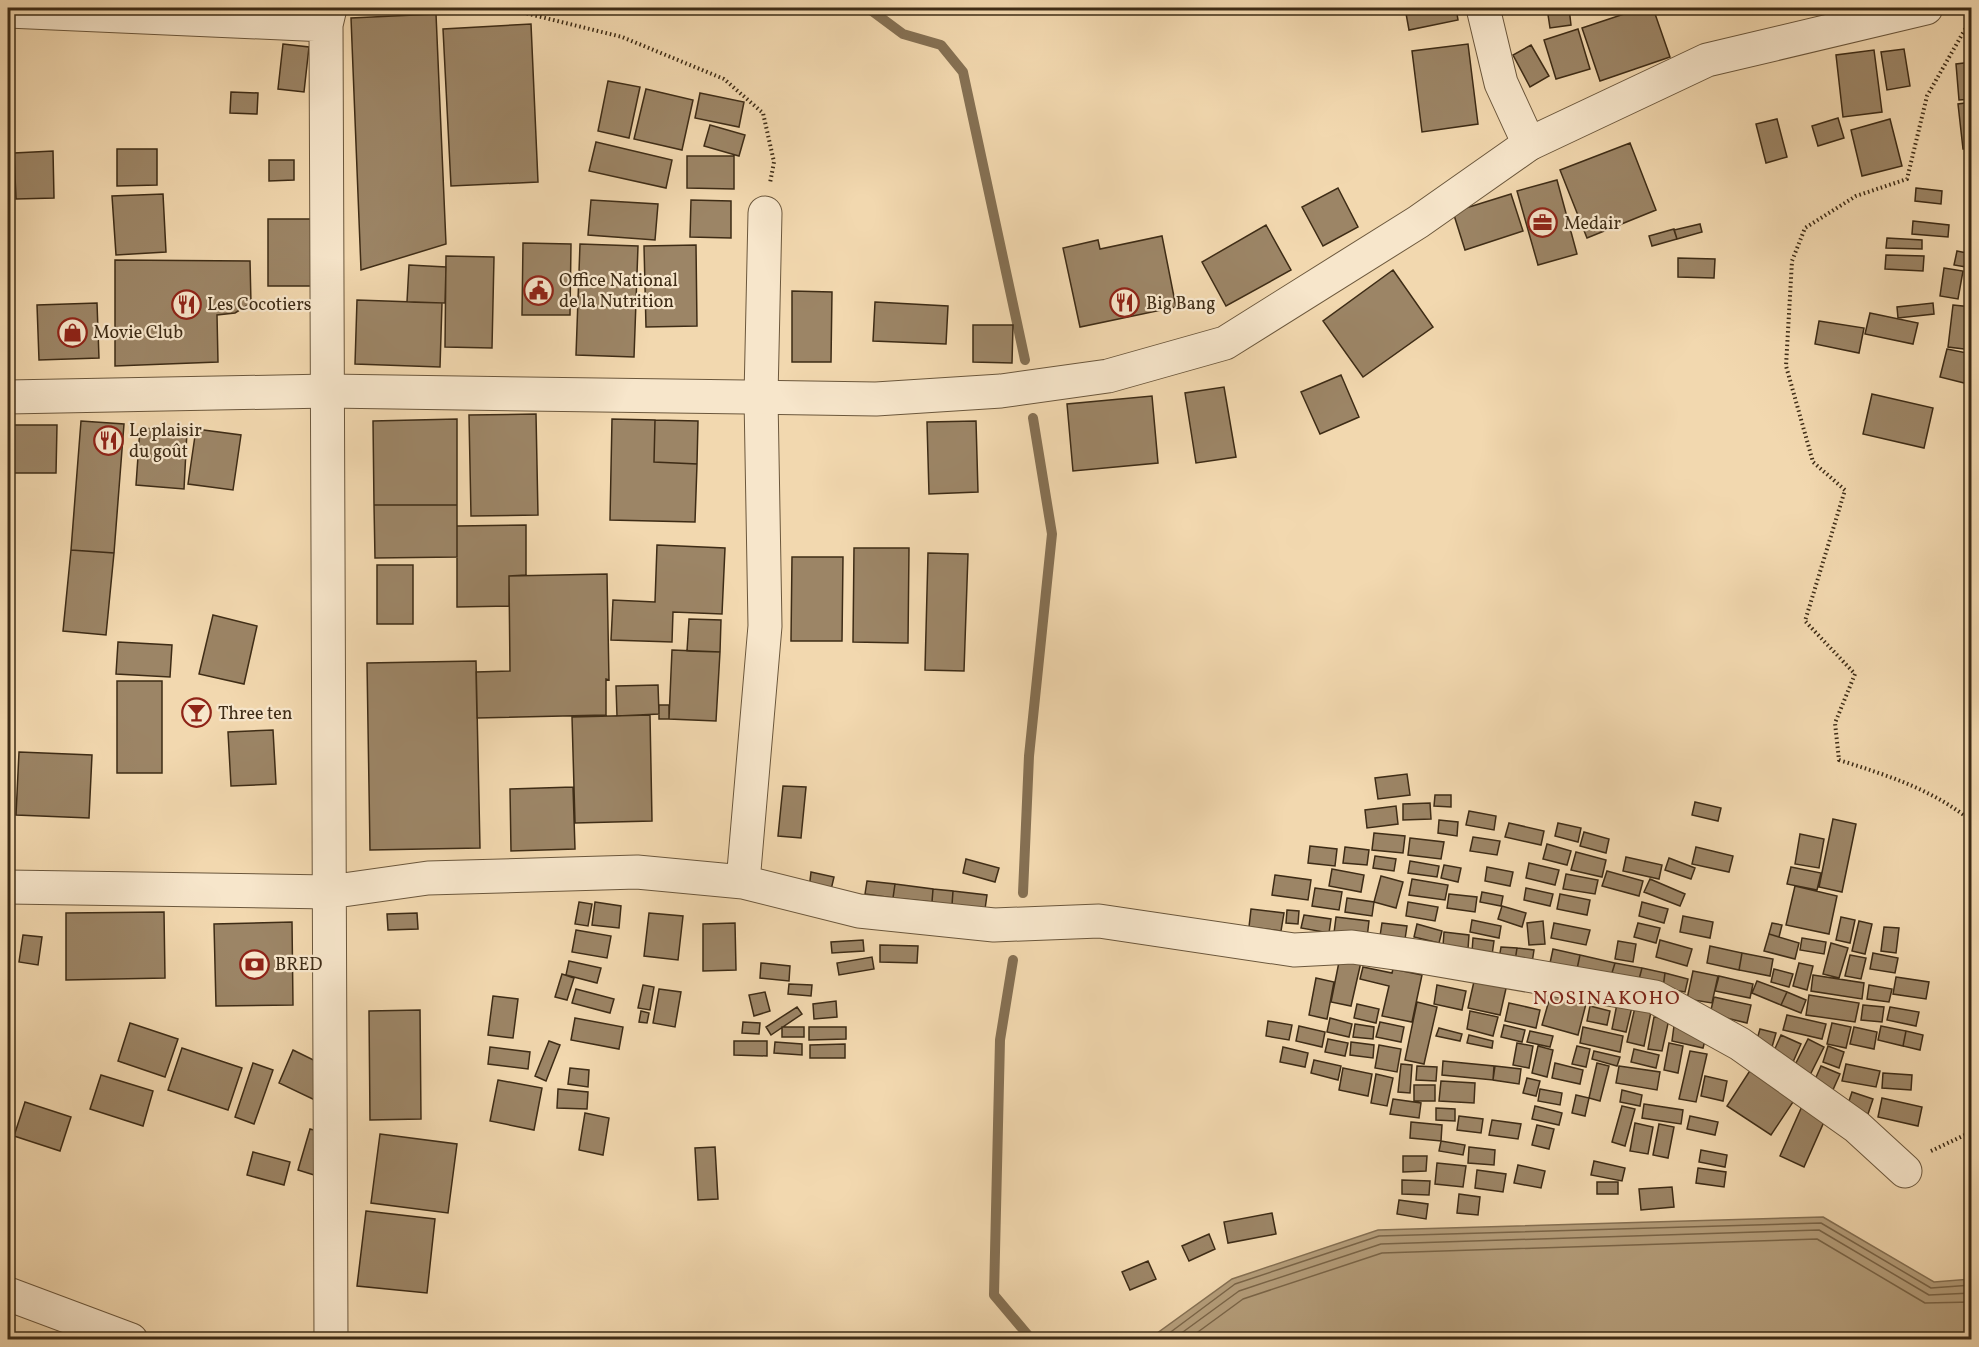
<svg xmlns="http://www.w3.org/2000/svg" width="1979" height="1347" font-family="Vollkorn,serif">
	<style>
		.water { fill: #b59e7b; stroke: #857053; stroke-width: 1.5 }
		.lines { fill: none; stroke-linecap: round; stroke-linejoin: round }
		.shore { stroke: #7a6548; stroke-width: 1.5 }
		.stream { stroke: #857053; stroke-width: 10 }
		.building { fill: #9c8566; stroke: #3e2c16; stroke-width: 1.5 }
		.minor-casing { stroke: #6b573c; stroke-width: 35 }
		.tertiary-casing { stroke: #6b573c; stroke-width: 35 }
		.path { stroke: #3e2c16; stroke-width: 4; stroke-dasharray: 1.5 3; stroke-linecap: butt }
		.minor { stroke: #f7e6cb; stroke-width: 33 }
		.tertiary { stroke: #f7e6cb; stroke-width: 33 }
		.labels { text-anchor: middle; stroke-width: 4.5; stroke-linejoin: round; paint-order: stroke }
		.poi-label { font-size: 18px; fill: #3e2c16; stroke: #f7e6cb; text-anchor: start }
		.neighbourhood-label { font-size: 20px; letter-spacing: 1.5px; fill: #7a1f14; stroke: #f7e6cb }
	</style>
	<rect width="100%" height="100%" fill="#f2d8af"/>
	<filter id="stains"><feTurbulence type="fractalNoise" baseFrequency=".00333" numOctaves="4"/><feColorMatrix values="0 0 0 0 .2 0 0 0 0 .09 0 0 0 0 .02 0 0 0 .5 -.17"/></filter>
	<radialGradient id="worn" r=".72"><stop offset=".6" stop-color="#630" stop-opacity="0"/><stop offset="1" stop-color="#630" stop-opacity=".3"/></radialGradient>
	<path class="water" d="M1823 1217 1934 1282 1971 1279V1339H1149L1232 1279 1378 1230Z"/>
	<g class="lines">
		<path class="shore" d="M1160 1340 1235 1284 1379 1236 1821 1223 1931 1288 1972 1285
			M1172 1340 1239 1291 1381 1244 1819 1230 1929 1295 1972 1293
			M1187 1340 1243 1299 1382 1253 1817 1239 1925 1303 1972 1302"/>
		<path class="stream" d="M868 8 903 34 941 45 963 72 1025 360
			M1023 893 1029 756 1052 534 1033 418
			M1013 960 1000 1040 994 1295 1032 1340"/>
	</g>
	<path class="building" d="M1405 8H1456L1458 20 1409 30Z
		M1547 8H1569L1571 25 1550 28Z
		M1642 8H1653L1670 57 1600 81 1582 28Z
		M436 14 446 244 361 270 351 18Z
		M531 24 538 182 451 186 443 29Z
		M1578 29 1590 69 1556 79 1544 40Z
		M283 44 309 47 304 92 278 89Z
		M1468 44 1478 124 1422 132 1412 51Z
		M1531 45 1549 76 1530 87 1513 55Z
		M1904 49 1910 86 1887 90 1881 52Z
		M1874 50 1882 112 1843 117 1836 55Z
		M1972 62V99L1959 100 1956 64Z
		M608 81 640 87 629 138 598 131Z
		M646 89 693 100 682 150 634 139Z
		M231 92 258 93 257 114 230 113Z
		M700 93 744 102 739 127 695 118Z
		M1972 102V149H1963L1958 104Z
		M1838 118 1844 138 1818 146 1812 126Z
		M1777 119 1787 157 1766 163 1756 124Z
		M1890 119 1902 166 1862 176 1851 130Z
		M710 125 745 135 739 156 704 146Z
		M596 142 672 160 666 188 589 171Z
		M1630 143 1656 210 1587 238 1560 170Z
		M117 149H157V185L117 186Z
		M53 151 54 198 16 199 14 153Z
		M687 156H734V189L687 188Z
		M269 160H294V180L269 181Z
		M1557 180 1577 254 1538 265 1517 191Z
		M1338 188 1358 227 1323 246 1302 207Z
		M1916 188 1942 191 1941 204 1915 201Z
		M163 194 166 252 116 255 112 196Z
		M1511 194 1523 231 1465 250 1453 212Z
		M591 200 658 204 655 240 588 235Z
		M691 200 731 201V238L690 237Z
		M268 219H312V286H268Z
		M1913 221 1949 225 1948 237 1912 234Z
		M1700 224 1702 232 1677 239 1674 230Z
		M1266 225 1291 270 1226 306 1202 262Z
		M1674 229 1677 239 1652 246 1649 236Z
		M1162 236 1176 307 1080 327 1063 248 1098 240 1100 249Z
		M1887 238 1922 240V249L1886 248Z
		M523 243 571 244 570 315H522Z
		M580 244 638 246 634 357 576 355Z
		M696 245 697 326 646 327 644 246Z
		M1957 251 1972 254V268L1954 265Z
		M1886 255 1924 256 1923 271 1885 269Z
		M446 256 494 257 492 348 445 347Z
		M1678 258 1715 259 1714 278 1678 277Z
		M115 260 250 261 251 303 235 313 217 315 218 362 115 366Z
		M409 265 446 267 445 303 407 302Z
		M1944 268 1963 271 1958 299 1940 296Z
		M1393 270 1433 327 1363 377 1323 321Z
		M792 291 832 292 831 362H792Z
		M357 300 442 303 440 367 355 364Z
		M875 302 948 306 946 344 873 341Z
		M97 303 99 358 39 360 37 305Z
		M1933 303 1934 314 1898 318 1897 307Z
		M1953 305 1972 307V350L1948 347Z
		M1870 313 1918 323 1913 344 1865 334Z
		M1819 321 1864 328 1859 353 1815 344Z
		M973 325H1013L1012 363 973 362Z
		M1947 349 1972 354V385L1940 377Z
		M1341 375 1359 417 1320 434 1301 392Z
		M1224 387 1236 457 1196 463 1185 393Z
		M1872 394 1933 408 1924 448 1863 434Z
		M1152 396 1158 463 1073 471 1067 404Z
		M536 414 538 515 471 516 469 415Z
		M457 419V505H374L373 421Z
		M612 419 655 420 654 462 697 464 695 522 610 520Z
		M655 420 698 421 697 464 654 462Z
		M81 421 124 424 114 553 71 550Z
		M976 421 978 492 929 494 927 422Z
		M8 425H57L56 473H8Z
		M140 428 187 431 184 489 136 485Z
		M196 429 241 435 233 490 188 484Z
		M374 505H457V557L375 558Z
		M526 525V575L509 576V606L457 607V526Z
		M657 545 725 548 722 614 673 612 672 642 611 640 613 600 655 602Z
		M854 548H909L908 643 853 642Z
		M71 550 114 553 106 635 63 631Z
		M928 553 968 554 964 671 925 670Z
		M792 557H843L842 641H791Z
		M377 565H413V624H377Z
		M607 574 609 680 606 679V715L477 718 476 672 510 671 509 576Z
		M213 615 257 626 244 684 199 674Z
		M689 619 721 620 720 652 687 651Z
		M118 642 172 645 170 677 116 674Z
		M672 650 720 652 716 721 669 719Z
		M476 661 480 848 370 850 367 663Z
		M117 681H162V773H117Z
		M658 685 659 714 617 716 616 686Z
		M659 705H669V719H659Z
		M650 715 652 821 575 823 572 717Z
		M273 730 276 784 231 786 228 732Z
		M19 752 92 755 89 818 16 815Z
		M1407 774 1410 795 1378 799 1375 778Z
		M783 786 806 787 801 838 778 836Z
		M573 787 575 849 511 851 510 789Z
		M1435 795H1451V807L1434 806Z
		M1695 802 1721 808 1718 821 1692 815Z
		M1430 803 1431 819 1403 820V804Z
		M1396 806 1398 824 1367 828 1365 810Z
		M1469 811 1496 816 1494 830 1466 825Z
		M1833 819 1856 824 1842 892 1819 887Z
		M1439 820 1458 822 1457 836 1438 833Z
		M1509 823 1544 831 1541 845 1505 837Z
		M1558 823 1581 828 1578 842 1555 836Z
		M1584 832 1609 839 1606 853 1580 846Z
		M1374 833 1405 836 1403 853 1372 850Z
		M1800 834 1824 839 1819 868 1795 864Z
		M1473 837 1500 841 1497 855 1470 851Z
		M1410 838 1444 842 1441 859 1408 855Z
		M1547 844 1571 851 1567 865 1543 859Z
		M1310 846 1337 849 1335 866 1308 863Z
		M1345 847 1369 850 1367 865 1343 863Z
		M1696 847 1733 856 1729 872 1692 864Z
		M1576 852 1606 860 1602 877 1571 870Z
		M1375 856 1396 859 1394 871 1373 868Z
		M1626 857 1662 865 1659 879 1623 871Z
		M1669 858 1695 868 1691 879 1665 870Z
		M966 859 999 868 995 882 963 873Z
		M1410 861 1439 866 1437 877 1408 873Z
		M1529 863 1559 870 1555 885 1526 878Z
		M1444 865 1461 868 1458 882 1441 878Z
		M1487 867 1513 872 1510 886 1485 881Z
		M1791 867 1821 873 1817 890 1787 884Z
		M1332 869 1364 875 1361 892 1329 886Z
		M1607 871 1643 881 1639 896 1602 886Z
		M811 872 834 877 830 894 809 890Z
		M1566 874 1598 880 1595 894 1563 889Z
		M1275 875 1311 880 1308 900 1272 895Z
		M1381 876 1403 882 1396 908 1374 902Z
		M1412 879 1448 885 1445 900 1409 895Z
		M1650 879 1685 894 1680 906 1644 892Z
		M867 881 895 884 893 898 865 894Z
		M895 884 933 889 932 902 893 898Z
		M1795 886 1837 896 1829 934 1786 925Z
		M1315 888 1342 892 1339 910 1312 906Z
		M1526 888 1553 894 1550 906 1524 900Z
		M933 889 953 891 952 905 932 902Z
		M953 891 987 895 985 909 952 905Z
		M1482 892 1503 896 1501 906 1480 902Z
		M1449 894 1477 897 1475 912 1447 908Z
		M1560 894 1590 900 1587 915 1557 909Z
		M1347 898 1374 902 1372 916 1345 912Z
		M579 902 592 904 588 926 575 924Z
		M595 902 621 906 619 928 592 925Z
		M1408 902 1438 907 1435 921 1406 916Z
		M1642 902 1668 909 1664 923 1639 916Z
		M1502 906 1526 913 1522 927 1498 919Z
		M1251 909 1284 913 1281 931 1249 927Z
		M1287 910 1299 911 1298 924 1286 923Z
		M164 912 165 978 66 980V913Z
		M417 913 418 929 388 930 387 914Z
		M649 913 683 916 678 960 644 956Z
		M1304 915 1331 919 1329 933 1301 928Z
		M1683 916 1713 922 1710 938 1680 932Z
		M1336 917 1369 921 1367 938 1334 933Z
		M1841 917 1855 920 1850 943 1836 940Z
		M1472 920 1501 926 1499 938 1470 932Z
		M1543 921 1545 944 1529 945 1527 923Z
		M1859 921 1872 924 1865 954 1852 951Z
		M292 922 293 1005 216 1006 214 924Z
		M292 922 293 1005 216 1006 214 924Z
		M735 923 736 970 703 971V924Z
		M1382 923 1407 926 1405 939 1380 936Z
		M1554 923 1590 930 1586 945 1551 938Z
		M1638 923 1660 928 1656 943 1634 937Z
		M1772 923 1782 925 1779 937 1769 934Z
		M1417 924 1442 931 1439 943 1414 937Z
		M1884 927 1899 928 1896 953 1881 951Z
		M576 930 611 936 607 958 572 952Z
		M1444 932 1469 935 1468 949 1443 946Z
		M1769 934 1799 943 1795 959 1764 951Z
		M23 935 42 937 38 965 19 962Z
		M1473 938 1494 941 1492 955 1472 952Z
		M1802 938 1826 942 1824 954 1800 950Z
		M863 940 864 951 832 953 831 942Z
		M1660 940 1692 949 1687 966 1656 957Z
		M1618 941 1636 944 1633 962 1615 959Z
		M1831 943 1848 948 1839 978 1823 974Z
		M880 945 918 946 917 963 880 962Z
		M1710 946 1742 953 1739 970 1707 963Z
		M1501 947 1517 948 1515 961 1499 959Z
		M1517 948 1534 950 1532 963 1515 961Z
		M1553 949 1580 955 1577 969 1550 963Z
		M1742 953 1773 959 1770 976 1739 970Z
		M1873 953 1898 958 1895 973 1870 969Z
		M1580 955 1615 963 1611 976 1577 969Z
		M1850 955 1866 958 1861 979 1845 976Z
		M872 957 874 969 839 975 837 963Z
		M1340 957 1361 962 1351 1006 1331 1002Z
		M569 961 601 968 597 983 566 975Z
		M761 963 790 966 789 981 760 978Z
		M1615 963 1642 968 1638 983 1611 976Z
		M1799 963 1813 966 1807 990 1793 986Z
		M1363 967 1392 973 1393 969 1422 975 1412 1022 1382 1016 1389 986 1360 979Z
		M1642 968 1665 973 1663 988 1638 983Z
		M1774 969 1793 974 1789 987 1771 982Z
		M1693 971 1718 976 1712 1003 1687 999Z
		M1665 973 1688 979 1685 992 1663 988Z
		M562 974 574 978 567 1000 555 997Z
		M1813 975 1864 983 1862 999 1811 991Z
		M1719 976 1753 984 1750 998 1715 991Z
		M1475 977 1507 984 1500 1015 1468 1008Z
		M1896 977 1929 982 1926 999 1893 994Z
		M1316 978 1334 982 1327 1019 1309 1015Z
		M1757 981 1787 992 1781 1005 1752 993Z
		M789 984 812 985 811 996 788 994Z
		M643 985 654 987 650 1010 638 1008Z
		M1437 985 1466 991 1462 1010 1434 1004Z
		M1869 985 1892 989 1889 1002 1867 999Z
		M576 989 614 999 610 1013 572 1003Z
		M659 989 681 992 675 1027 653 1023Z
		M1552 990 1587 1000 1578 1035 1542 1025Z
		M765 992 770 1011 754 1016 749 995Z
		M1787 992 1806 1000 1801 1013 1781 1005Z
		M1809 995 1859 1003 1855 1022 1806 1015Z
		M493 996 518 999 513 1038 488 1035Z
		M1714 997 1751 1005 1747 1023 1710 1014Z
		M836 1001 837 1017 814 1019 813 1004Z
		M1417 1002 1437 1007 1424 1064 1405 1060Z
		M1509 1003 1540 1010 1536 1028 1505 1021Z
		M1636 1003 1652 1007 1644 1046 1627 1042Z
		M1357 1004 1379 1009 1376 1023 1354 1018Z
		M1617 1004 1632 1007 1626 1032 1612 1029Z
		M1863 1005 1884 1007 1882 1022 1861 1020Z
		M1590 1006 1610 1011 1607 1025 1587 1021Z
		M797 1007 802 1014 771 1035 766 1027Z
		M1890 1007 1919 1012 1916 1026 1887 1020Z
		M420 1010 421 1119 370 1120 369 1011Z
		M641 1011 649 1013 647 1023 639 1022Z
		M1470 1011 1498 1017 1493 1036 1467 1029Z
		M1787 1015 1826 1024 1822 1039 1783 1030Z
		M1654 1017 1669 1019 1662 1051 1648 1049Z
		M575 1018 623 1027 619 1049 571 1040Z
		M1330 1018 1352 1024 1349 1037 1327 1032Z
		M1268 1021 1292 1025 1289 1040 1266 1036Z
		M743 1022 760 1023 759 1034 742 1033Z
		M1380 1022 1404 1027 1401 1042 1376 1037Z
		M130 1023 178 1039 165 1077 118 1061Z
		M1832 1023 1851 1027 1846 1048 1827 1044Z
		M1355 1024 1374 1027 1373 1039 1353 1037Z
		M1504 1025 1525 1030 1522 1042 1501 1037Z
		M1299 1026 1325 1032 1322 1047 1296 1041Z
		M1674 1026 1707 1033 1703 1048 1672 1041Z
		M1881 1026 1906 1031 1903 1046 1878 1040Z
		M782 1027H804V1037H782Z
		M809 1027H846V1039L809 1040Z
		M1583 1027 1623 1036 1620 1052 1580 1043Z
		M1854 1027 1877 1032 1874 1049 1850 1044Z
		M1439 1028 1462 1034 1460 1041 1436 1036Z
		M1760 1029 1776 1033 1772 1047 1756 1043Z
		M1530 1031 1553 1036 1550 1047 1527 1042Z
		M1906 1031 1923 1035 1920 1050 1903 1046Z
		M1469 1035 1493 1041 1492 1048 1467 1043Z
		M1781 1035 1801 1044 1793 1062 1773 1053Z
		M1328 1039 1348 1043 1345 1056 1325 1052Z
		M1808 1039 1824 1047 1808 1079 1792 1071Z
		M549 1041 560 1045 546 1081 535 1076Z
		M734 1041H767V1056L734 1055Z
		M775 1042 802 1044V1055L774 1053Z
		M1351 1042 1374 1045 1373 1058 1350 1055Z
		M1517 1043 1533 1046 1529 1068 1513 1065Z
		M1669 1043 1683 1046 1678 1073 1664 1070Z
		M845 1044V1058H810V1045Z
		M1379 1045 1401 1049 1397 1072 1375 1068Z
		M1538 1046 1553 1050 1547 1077 1532 1073Z
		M1577 1046 1590 1049 1586 1067 1572 1064Z
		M1828 1046 1844 1052 1839 1068 1823 1062Z
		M490 1047 530 1052 528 1069 488 1064Z
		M1283 1047 1308 1053 1305 1067 1280 1062Z
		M182 1048 242 1068 228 1110 168 1090Z
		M1634 1049 1659 1055 1656 1068 1631 1062Z
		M293 1050 334 1070 319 1102 279 1083Z
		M1594 1051 1620 1057 1617 1066 1592 1059Z
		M1690 1051 1707 1054 1696 1102 1679 1099Z
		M1314 1060 1341 1066 1338 1080 1311 1073Z
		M1443 1061 1494 1066 1493 1080 1442 1075Z
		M253 1063 273 1070 254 1124 235 1117Z
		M1555 1063 1583 1070 1580 1084 1552 1078Z
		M1597 1063 1609 1066 1600 1101 1589 1098Z
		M1401 1064 1412 1065 1410 1093 1398 1092Z
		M1846 1064 1880 1071 1876 1087 1842 1081Z
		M1417 1066 1437 1067 1436 1081 1416 1080Z
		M1495 1066 1521 1069 1519 1084 1493 1080Z
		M1619 1066 1660 1072 1657 1090 1616 1083Z
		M1821 1066 1840 1074 1832 1092 1813 1084Z
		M570 1068 589 1070 588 1087 568 1084Z
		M1343 1068 1372 1074 1368 1096 1339 1090Z
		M1751 1069 1795 1099 1771 1135 1727 1106Z
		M1883 1073 1912 1075 1911 1090 1882 1088Z
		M1376 1074 1393 1078 1387 1106 1371 1103Z
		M101 1075 153 1091 143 1126 90 1109Z
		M1705 1076 1727 1081 1723 1101 1701 1096Z
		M1527 1078 1540 1081 1536 1096 1523 1093Z
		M498 1080 542 1088 534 1130 490 1121Z
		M1441 1081 1475 1083 1474 1103 1439 1101Z
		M1414 1085H1435V1101H1414Z
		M558 1089 588 1092 587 1109 557 1108Z
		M1540 1089 1562 1093 1560 1105 1538 1101Z
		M1622 1090 1642 1095 1640 1106 1620 1102Z
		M1852 1092 1873 1099 1868 1114 1847 1107Z
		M1576 1095 1589 1098 1585 1116 1572 1113Z
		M1882 1098 1922 1107 1918 1126 1878 1117Z
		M1393 1099 1421 1103 1419 1118 1390 1114Z
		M25 1102 71 1117 60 1151 14 1136Z
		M1644 1104 1683 1110 1681 1124 1642 1118Z
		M1803 1104 1827 1115 1804 1167 1780 1156Z
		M1535 1106 1562 1113 1559 1125 1532 1119Z
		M1622 1106 1635 1109 1625 1146 1612 1142Z
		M1436 1108 1455 1109V1121L1436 1120Z
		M585 1113 609 1118 603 1155 579 1150Z
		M1459 1116 1483 1119 1481 1133 1457 1130Z
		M1690 1116 1718 1122 1715 1135 1687 1129Z
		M1492 1120 1521 1124 1518 1139 1489 1135Z
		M1411 1122 1442 1125 1441 1141 1410 1138Z
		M1635 1123 1653 1127 1648 1154 1630 1151Z
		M1659 1124 1674 1127 1668 1158 1653 1155Z
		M1537 1125 1554 1129 1549 1149 1532 1145Z
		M310 1129 339 1137 327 1179 298 1170Z
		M380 1134 457 1144 448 1213 371 1203Z
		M1441 1141 1465 1145 1463 1155 1439 1151Z
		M715 1147 718 1199 698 1200 695 1148Z
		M1469 1147 1495 1150 1494 1165 1468 1163Z
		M1701 1150 1727 1155 1725 1167 1699 1162Z
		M253 1152 290 1162 284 1185 247 1175Z
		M1403 1156H1427L1426 1171 1403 1172Z
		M1594 1161 1625 1168 1622 1181 1591 1175Z
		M1437 1163 1466 1166 1463 1187 1435 1184Z
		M1518 1165 1545 1171 1541 1188 1514 1183Z
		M1698 1168 1726 1172 1724 1187 1696 1183Z
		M1477 1170 1506 1174 1503 1192 1475 1188Z
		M1402 1180 1430 1181 1429 1195 1402 1194Z
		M1597 1182H1618V1194H1597Z
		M1672 1187 1674 1207 1641 1210 1639 1189Z
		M1459 1194 1480 1197 1478 1215 1457 1213Z
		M1399 1200 1428 1204 1426 1219 1397 1214Z
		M366 1211 435 1219 427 1293 357 1286Z
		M1272 1213 1276 1234 1228 1243 1224 1222Z
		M1209 1234 1215 1249 1189 1261 1182 1246Z
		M1148 1261 1156 1279 1130 1290 1122 1272Z"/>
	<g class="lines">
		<defs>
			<path id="minor" d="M330 8 326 25 331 1340
				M1483 8 1501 83 1529 144
				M8 11 326 25
				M743 882 765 626 761 397 765 213
				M8 887 329 892 428 878 637 872 743 882 859 911 994 925 1099 921 1294 950 1352 947 1416 956 1655 997 1740 1044 1857 1127 1905 1171
				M8 1294 131 1340"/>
			<path id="tertiary" d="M8 397 328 391 876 399 1001 391 1108 376 1225 343 1418 222 1529 144 1707 60 1926 8"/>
		</defs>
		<use href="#minor" class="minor-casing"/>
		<use href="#tertiary" class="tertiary-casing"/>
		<path class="path" d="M505 8 622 37 724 79 763 113 774 162 770 183
			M1972 17 1927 96 1907 179 1856 196 1805 228 1792 261 1786 366 1813 462 1845 490 1805 621 1855 674 1835 723 1839 760C1886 775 1929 788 1969 819L1972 854
			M1931 1151 1967 1134 1972 1128"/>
		<use href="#minor" class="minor"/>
		<use href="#tertiary" class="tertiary"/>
	</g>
	<defs>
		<symbol id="office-ring" viewBox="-11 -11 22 22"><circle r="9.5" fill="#f7e6cb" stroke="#8f2418" stroke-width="1.5"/><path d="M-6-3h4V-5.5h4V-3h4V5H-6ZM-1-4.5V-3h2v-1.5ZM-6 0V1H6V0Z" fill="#8f2418"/></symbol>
		<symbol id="civic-ring" viewBox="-11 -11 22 22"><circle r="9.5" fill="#f7e6cb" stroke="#8f2418" stroke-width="1.5"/><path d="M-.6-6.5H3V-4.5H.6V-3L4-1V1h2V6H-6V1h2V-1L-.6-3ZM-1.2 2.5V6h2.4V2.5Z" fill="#8f2418"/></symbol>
		<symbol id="restaurant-ring" viewBox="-11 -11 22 22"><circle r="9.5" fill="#f7e6cb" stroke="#8f2418" stroke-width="1.5"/><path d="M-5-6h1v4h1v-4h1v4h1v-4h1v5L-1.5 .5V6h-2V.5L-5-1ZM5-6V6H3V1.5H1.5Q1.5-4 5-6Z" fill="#8f2418"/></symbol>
		<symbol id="shop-ring" viewBox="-11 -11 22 22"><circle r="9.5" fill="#f7e6cb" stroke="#8f2418" stroke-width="1.5"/><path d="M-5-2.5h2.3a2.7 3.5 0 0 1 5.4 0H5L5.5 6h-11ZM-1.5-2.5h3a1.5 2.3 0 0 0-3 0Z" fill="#8f2418"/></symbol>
		<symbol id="bar-ring" viewBox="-11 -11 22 22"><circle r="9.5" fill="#f7e6cb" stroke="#8f2418" stroke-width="1.5"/><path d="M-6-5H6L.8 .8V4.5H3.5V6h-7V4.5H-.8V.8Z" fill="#8f2418"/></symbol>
		<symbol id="bank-ring" viewBox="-11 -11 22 22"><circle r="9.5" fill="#f7e6cb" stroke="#8f2418" stroke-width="1.5"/><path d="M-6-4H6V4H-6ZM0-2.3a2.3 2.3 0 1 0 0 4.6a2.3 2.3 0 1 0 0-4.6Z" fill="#8f2418"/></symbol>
	</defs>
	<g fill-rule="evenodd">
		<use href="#office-ring" x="1526" y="206" width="33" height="33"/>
		<use href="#civic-ring" x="522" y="274" width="33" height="33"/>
		<use href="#restaurant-ring" x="1108" y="286" width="33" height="33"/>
		<use href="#restaurant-ring" x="170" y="288" width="33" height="33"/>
		<use href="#shop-ring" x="56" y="316" width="33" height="33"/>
		<use href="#restaurant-ring" x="92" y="424" width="33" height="33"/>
		<use href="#bar-ring" x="180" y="696" width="33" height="33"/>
		<use href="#bank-ring" x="238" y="948" width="33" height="33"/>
	</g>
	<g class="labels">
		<g class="poi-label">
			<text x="1564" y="229">Medair</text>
			<text x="559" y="286">Office National<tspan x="559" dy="21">de la Nutrition</tspan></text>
			<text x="1146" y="309">Big Bang</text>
			<text x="207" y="310">Les Cocotiers</text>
			<text x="93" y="338">Movie Club</text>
			<text x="129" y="436">Le plaisir<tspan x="129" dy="21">du goût</tspan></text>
			<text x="218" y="719">Three ten</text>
			<text x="275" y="970">BRED</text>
		</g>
		<g class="neighbourhood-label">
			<text x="1607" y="1004">NOSINAKOHO</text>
		</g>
	</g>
	<rect width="1979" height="1347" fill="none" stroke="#f2d8af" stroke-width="30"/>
	<rect x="9" y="9" width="1961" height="1329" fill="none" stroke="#3e2c16" stroke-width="3"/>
	<rect x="15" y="15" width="1949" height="1317" fill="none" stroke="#3e2c16" stroke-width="1.5"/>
	<rect width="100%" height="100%" filter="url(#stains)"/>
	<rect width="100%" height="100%" fill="url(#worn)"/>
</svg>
